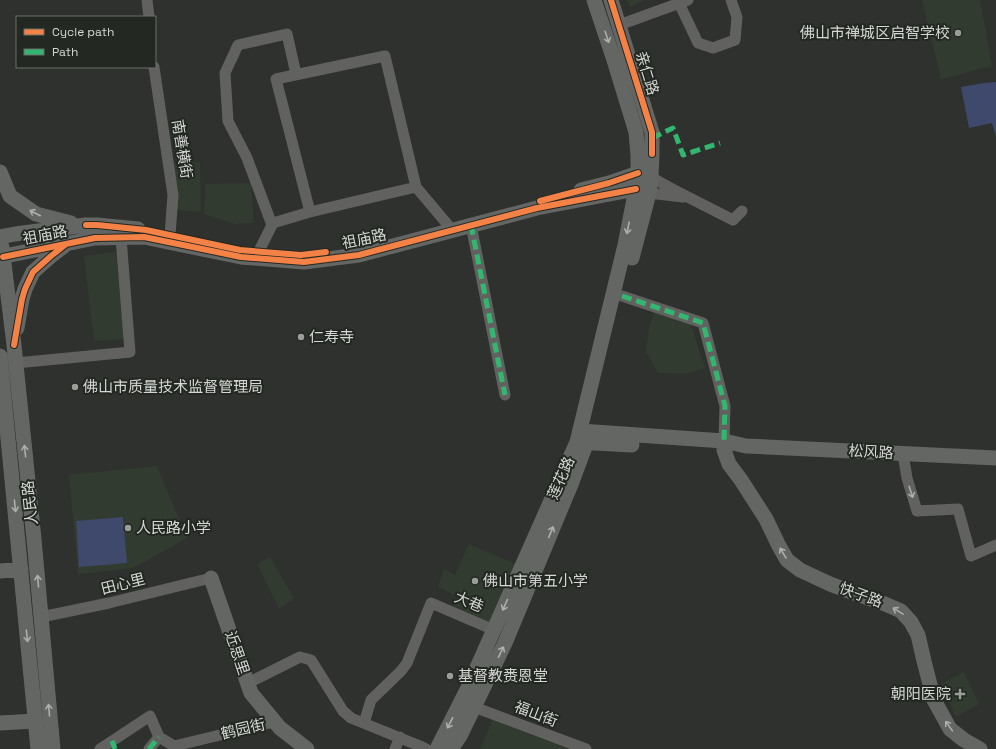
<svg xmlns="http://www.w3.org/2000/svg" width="996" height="749" font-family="'Space Grotesk','Noto Sans SC',sans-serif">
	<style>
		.built { fill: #323b30 }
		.park { fill: #3f496b }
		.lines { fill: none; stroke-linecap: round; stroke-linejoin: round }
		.street { stroke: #616260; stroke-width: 11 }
		.secondary { stroke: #646664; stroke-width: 15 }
		.quiet { stroke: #33b770; stroke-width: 5; stroke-dasharray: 10 5; stroke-linecap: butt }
		.cycleway-casing { stroke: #232822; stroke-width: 8 }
		.cycleway { stroke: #f48246; stroke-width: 6 }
		.oneway { stroke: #adafac }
		.oneway2 { stroke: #acaeab }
		.poi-dot { fill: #9a9d99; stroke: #232822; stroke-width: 1.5 }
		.labels { text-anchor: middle; stroke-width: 4; stroke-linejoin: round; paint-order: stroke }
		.poi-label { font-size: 15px; fill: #d4d7d3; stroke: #232822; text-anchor: start }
		.street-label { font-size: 15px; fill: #d4d7d3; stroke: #232822 }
	</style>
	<rect width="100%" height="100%" fill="#2e312d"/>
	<path class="built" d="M627 0H645L630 7Z
		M922 0H980L992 66 941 79Z
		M200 162 201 212 175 210 174 163Z
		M251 183 254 223 235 224 204 214 205 184Z
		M116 252 124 339 94 341 84 256Z
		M654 311 690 322 705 368 686 374 658 373 646 352 649 327Z
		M157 466 187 538 133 568 78 574 69 475Z
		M469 544 516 564 490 624 452 610 456 596 438 587 444 569 455 575Z
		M270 557 294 598 279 609 257 564Z
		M964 672 979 704 956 717 941 684Z
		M493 719 567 748 566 749H480Z"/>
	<path class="park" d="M996 82V137L992 123 969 128 961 87 984 83Z
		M123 517 127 563 79 567 76 521Z"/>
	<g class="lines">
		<path class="street" d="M147 0 149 17
			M679 3 698 43 713 48 735 40 737 17 731 0
			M619 25 688 0
			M154 67 173 195 170 235
			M651 177 676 191 733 220 742 211
			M649 193 683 197
			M310 212 416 187
			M272 225 247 158 228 121 225 73 238 45 287 34 296 74
			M471 225 505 395
			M259 251 273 223 310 212 276 79 385 56 416 187 448 225
			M622 296 703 323 725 406 724 441
			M16 363 130 352 121 238
			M903 454 907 478 917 511 958 509 971 556 996 545
			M41 617 109 603 211 578
			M248 683 300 657 311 660 343 711 351 718 420 746 426 749
			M474 707 586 749
			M364 723 371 700 401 671 407 663 431 603 494 630
			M100 749 150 716 159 737 174 746 274 722
			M149 749 159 737
			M395 749 400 737"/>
		<path class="secondary" d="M611 0 652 132V154L651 177 649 193 632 258
			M0 172 10 196 36 214 71 223
			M581 190 609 183 638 173
			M0 237 15 234 86 225H97L138 229
			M2 247 14 345 34 539 53 749
			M0 257 95 238 144 237 241 257 304 262 359 255 537 208 636 189 644 192
			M17 328 22 299 25 289 33 272 51 256 64 246
			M0 356 38 749
			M580 431 724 441 746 446 996 458
			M724 441V450L729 464 741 480 766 519 779 546 787 560 800 570 830 584 851 592 885 604 901 611 911 622 918 635 924 661 934 700 950 729 964 740 980 749
			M577 442 632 445
			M0 571 21 569
			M211 578 251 693 280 728 307 749
			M0 723 36 721
			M437 749 468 688 577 442 625 245 636 189 638 173V156L636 132 614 60 594 0
			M451 749 460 736 505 643 572 482 585 447"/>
		<path class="quiet" d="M652 138 673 128 683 155 720 143
			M471 225 505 395
			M622 296 703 323 725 406 724 441
			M112 741 115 749
			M149 749 159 737"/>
		<defs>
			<path id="cycleway" d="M611 0 652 132V154
				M540 201 609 183 638 173
				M86 225H97L146 230 240 250 301 255 326 252
				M3 257 95 238 144 237 241 257 304 262 359 255 537 208 636 189
				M14 345 22 299 25 289 33 272 51 256 65 245"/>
		</defs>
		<use href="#cycleway" class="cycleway-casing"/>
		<use href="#cycleway" class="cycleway"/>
	</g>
	<defs><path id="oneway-shaft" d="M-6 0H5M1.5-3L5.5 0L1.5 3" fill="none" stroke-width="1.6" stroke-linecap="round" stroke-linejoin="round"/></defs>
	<g class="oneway">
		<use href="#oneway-shaft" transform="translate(607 37) rotate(72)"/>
		<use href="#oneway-shaft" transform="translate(35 213) rotate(-153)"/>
		<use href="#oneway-shaft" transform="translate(628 228) rotate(101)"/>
		<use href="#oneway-shaft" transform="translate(25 451) rotate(-96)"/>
		<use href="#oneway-shaft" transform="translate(15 506) rotate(84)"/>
		<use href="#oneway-shaft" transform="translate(551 532) rotate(-67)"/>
		<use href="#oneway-shaft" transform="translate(783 553) rotate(-121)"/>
		<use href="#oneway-shaft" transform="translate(38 581) rotate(-95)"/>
		<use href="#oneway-shaft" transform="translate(505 605) rotate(114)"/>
		<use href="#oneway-shaft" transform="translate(898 611) rotate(-149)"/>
		<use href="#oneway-shaft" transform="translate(27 636) rotate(84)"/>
		<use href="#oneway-shaft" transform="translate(501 652) rotate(-64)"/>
		<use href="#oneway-shaft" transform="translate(49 710) rotate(-95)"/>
		<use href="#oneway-shaft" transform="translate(450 723) rotate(117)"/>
		<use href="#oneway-shaft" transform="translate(949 726) rotate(-125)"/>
	</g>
	<use class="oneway2" href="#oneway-shaft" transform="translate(911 492) rotate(72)"/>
	<g class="poi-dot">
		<circle cx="958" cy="33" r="4"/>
		<circle cx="301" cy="337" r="4"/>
		<circle cx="75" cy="387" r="4"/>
		<circle cx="128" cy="528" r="4"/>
		<circle cx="475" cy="581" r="4"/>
		<circle cx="450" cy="676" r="4"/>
		<path d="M958 688h4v4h4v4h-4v4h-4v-4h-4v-4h4z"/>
	</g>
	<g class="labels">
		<g class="poi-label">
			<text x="950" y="38" text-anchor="end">佛山市禅城区启智学校</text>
			<text x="309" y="342">仁寿寺</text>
			<text x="83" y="392">佛山市质量技术监督管理局</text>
			<text x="136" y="533">人民路小学</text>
			<text x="483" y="586">佛山市第五小学</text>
			<text x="458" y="681">基督教赉恩堂</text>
			<text x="951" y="699" text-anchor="end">朝阳医院</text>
		</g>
		<g class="street-label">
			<text transform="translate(647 73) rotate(73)" y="5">亲仁路</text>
			<text transform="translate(182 149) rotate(81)" y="5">南善横街</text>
			<text transform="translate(45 235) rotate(-11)" y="5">祖庙路</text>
			<text transform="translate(364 239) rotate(-12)" y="5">祖庙路</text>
			<text transform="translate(871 452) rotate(3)" y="5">松风路</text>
			<text transform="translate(561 478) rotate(-66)" y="5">莲花路</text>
			<text transform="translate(30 503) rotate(-96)" y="5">人民路</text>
			<text transform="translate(123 584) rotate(-14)" y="5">田心里</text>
			<text transform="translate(861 595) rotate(20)" y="5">快子路</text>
			<text transform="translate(469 602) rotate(23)" y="5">大巷</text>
			<text transform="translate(237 653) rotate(71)" y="5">近思里</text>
			<text transform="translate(536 714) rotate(21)" y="5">福山街</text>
			<text transform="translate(243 729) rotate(-13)" y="5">鹤园街</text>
		</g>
	</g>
	<rect x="16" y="16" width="140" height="52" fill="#232822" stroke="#6a6e69"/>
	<rect x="24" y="29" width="20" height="6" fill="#f48246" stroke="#6a6e69"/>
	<text x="52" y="36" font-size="12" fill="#d4d7d3">Cycle path</text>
	<rect x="24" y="49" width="20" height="6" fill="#33b770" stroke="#6a6e69"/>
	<text x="52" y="56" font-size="12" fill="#d4d7d3">Path</text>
</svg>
